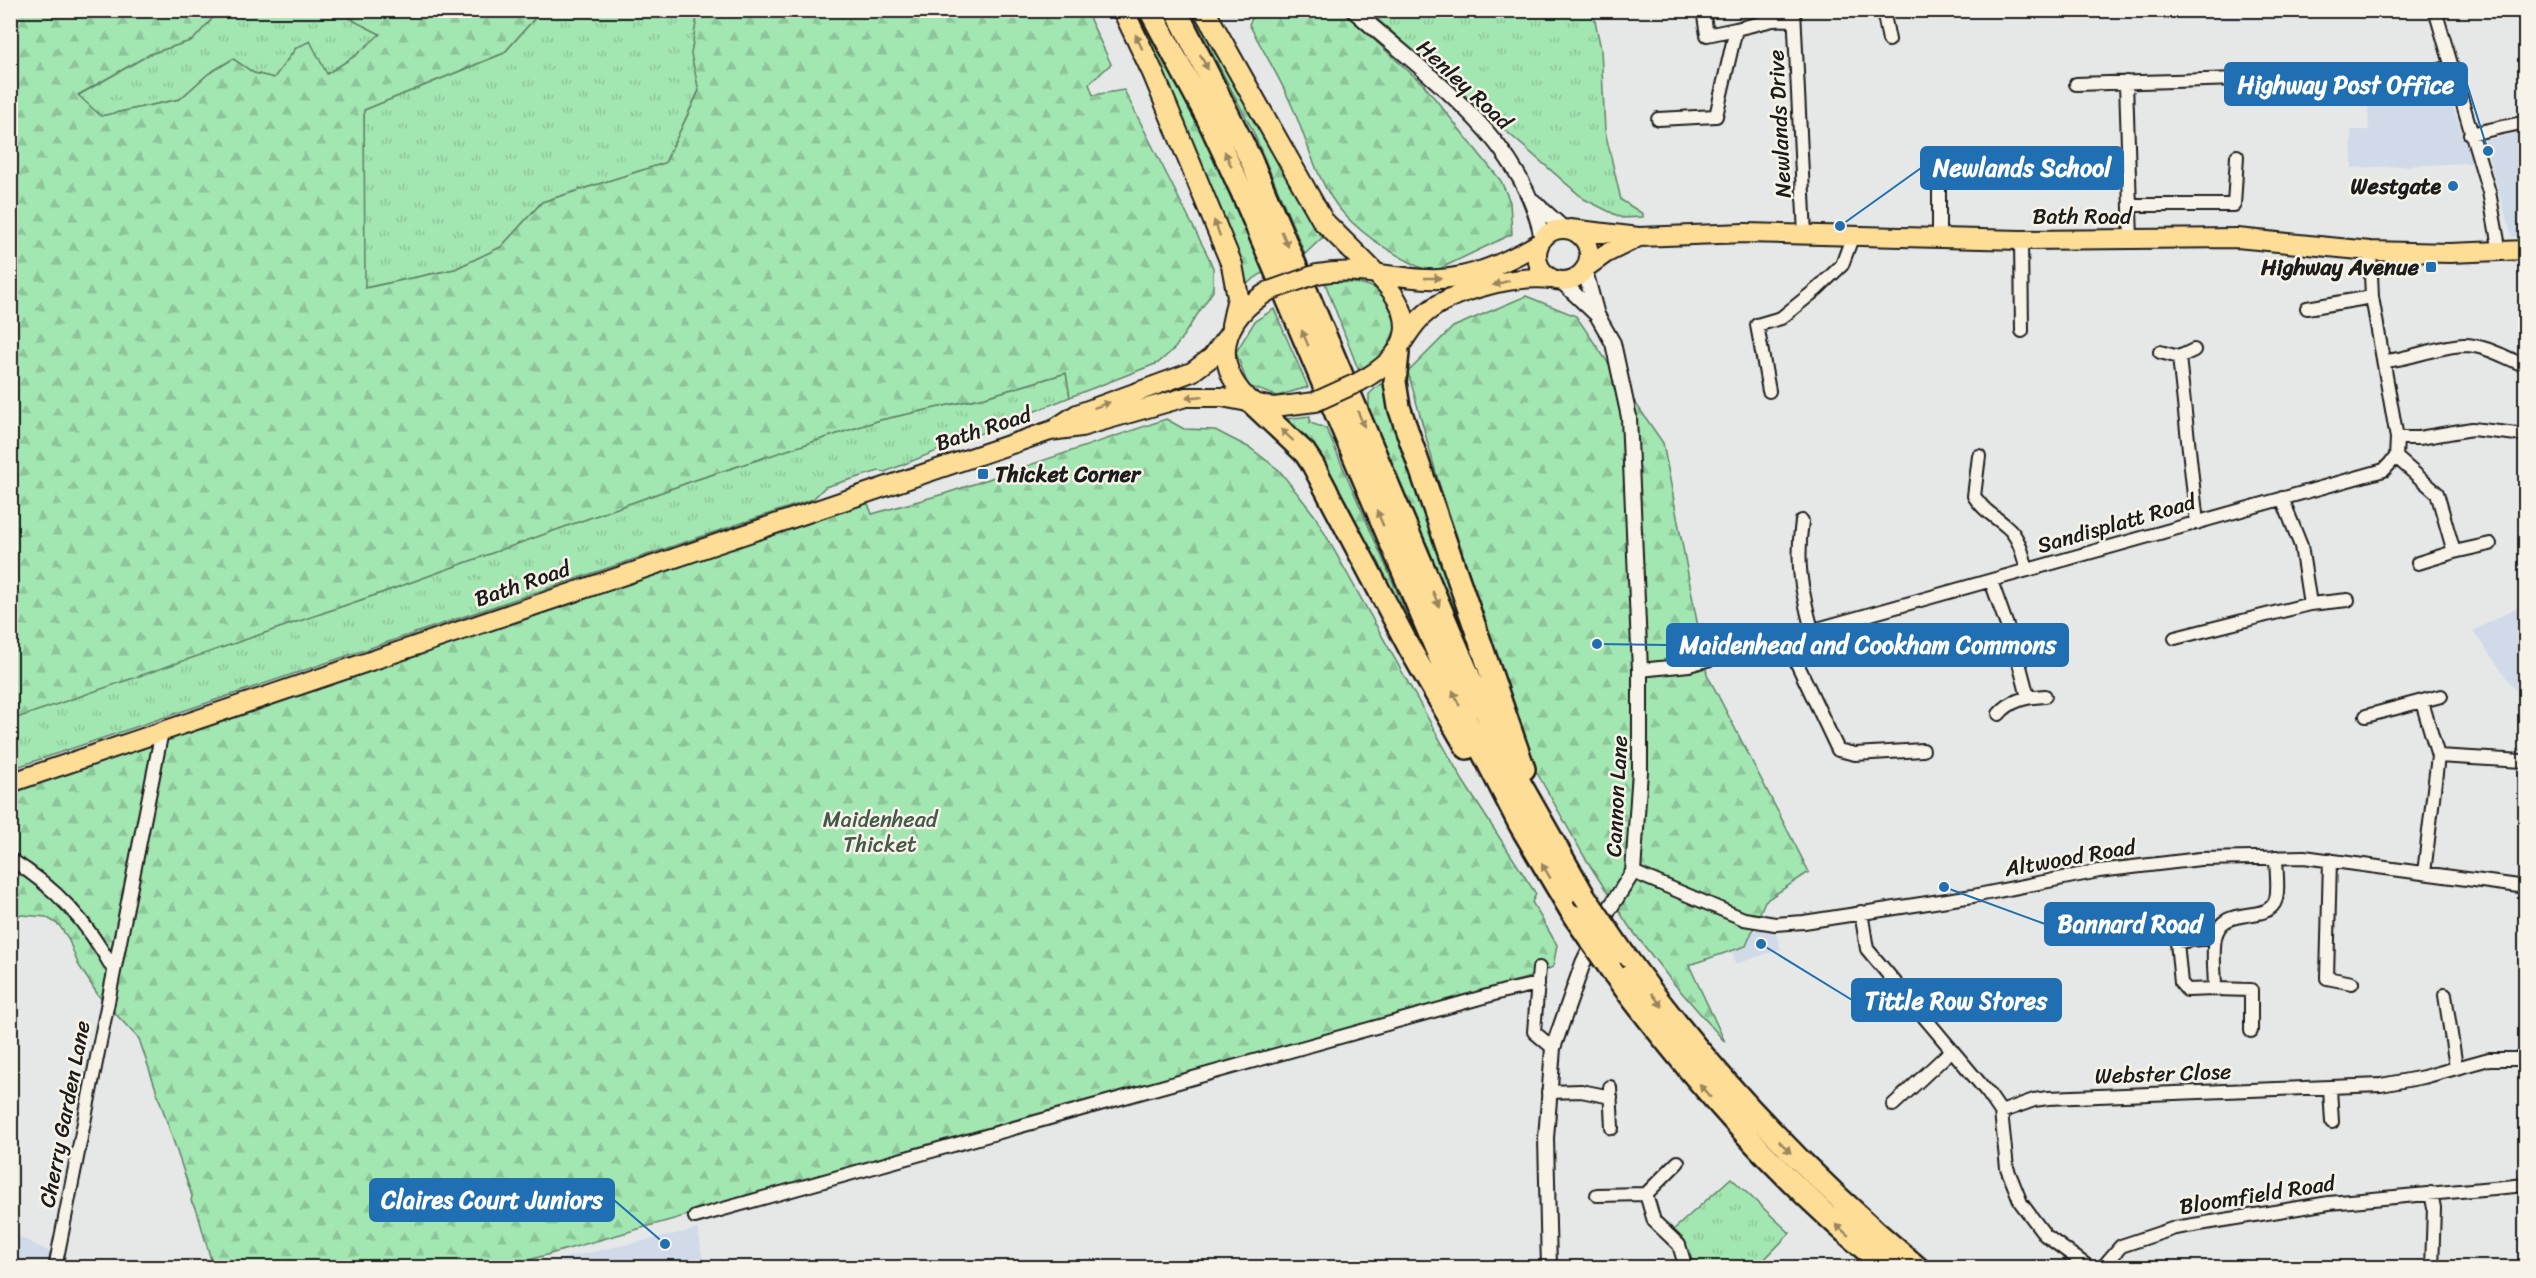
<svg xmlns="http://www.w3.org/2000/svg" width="2536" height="1278" font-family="Sriracha,sans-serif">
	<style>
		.built { fill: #d1dae8 }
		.grass { fill: url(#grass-tufts); stroke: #5f8166; stroke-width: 1.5 }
		.forest { fill: url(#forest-firs); stroke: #5f8166; stroke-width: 1.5 }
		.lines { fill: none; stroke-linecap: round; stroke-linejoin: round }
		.minor-casing { stroke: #1c1c1c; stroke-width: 16 }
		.tertiary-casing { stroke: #1c1c1c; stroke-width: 18 }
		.primary-casing { stroke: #1c1c1c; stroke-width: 22 }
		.trunk-casing { stroke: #1c1c1c; stroke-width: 24 }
		.motorway-casing { stroke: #1c1c1c; stroke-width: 26 }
		.minor { stroke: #f7f3e8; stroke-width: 12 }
		.tertiary { stroke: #f7f3e8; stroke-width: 14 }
		.primary { stroke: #fedd96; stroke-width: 18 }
		.trunk { stroke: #fedd96; stroke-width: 20 }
		.motorway { stroke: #fedd96; stroke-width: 21 }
		.primary-bridge-casing { stroke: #1c1c1c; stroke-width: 22; stroke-linecap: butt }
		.motorway-bridge-casing { stroke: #1c1c1c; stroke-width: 26; stroke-linecap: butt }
		.primary-bridge { stroke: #fedd96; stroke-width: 18 }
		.motorway-bridge { stroke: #fedd96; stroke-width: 21 }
		.oneway { fill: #98865f }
		.poi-dot { fill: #1f6fb2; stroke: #f7f3e8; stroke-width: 2 }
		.labels { text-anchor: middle; stroke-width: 5; stroke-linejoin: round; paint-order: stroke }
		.street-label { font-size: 22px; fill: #1c1c1c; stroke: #f7f3e8 }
		.poi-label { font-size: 22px; font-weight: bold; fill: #1c1c1c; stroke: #f7f3e8; text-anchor: end }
		.park-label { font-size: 22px; fill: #445949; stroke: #f7f3e8 }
		.leader { fill: none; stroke: #1f6fb2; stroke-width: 2 }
		.callout-dot { fill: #1f6fb2; stroke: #f7f3e8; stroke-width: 2 }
		.callout { fill: #1f6fb2; stroke: #1f6fb2; stroke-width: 2 }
		.callout-label { font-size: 24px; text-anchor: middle; font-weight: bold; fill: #fff }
	</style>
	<defs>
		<pattern id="grass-tufts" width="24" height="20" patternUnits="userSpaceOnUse" patternTransform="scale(1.5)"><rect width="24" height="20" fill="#a2e6b1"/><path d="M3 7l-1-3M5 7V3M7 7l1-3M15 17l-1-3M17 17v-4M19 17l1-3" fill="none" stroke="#8bc598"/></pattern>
		<pattern id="forest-firs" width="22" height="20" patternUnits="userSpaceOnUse" patternTransform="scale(1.5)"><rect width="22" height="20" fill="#a2e6b1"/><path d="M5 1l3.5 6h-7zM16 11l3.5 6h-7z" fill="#8bc598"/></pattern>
	</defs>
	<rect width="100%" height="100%" fill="#e6e8e8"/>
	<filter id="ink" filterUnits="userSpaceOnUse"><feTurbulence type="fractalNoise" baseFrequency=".0167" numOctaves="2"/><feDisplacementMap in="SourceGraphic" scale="12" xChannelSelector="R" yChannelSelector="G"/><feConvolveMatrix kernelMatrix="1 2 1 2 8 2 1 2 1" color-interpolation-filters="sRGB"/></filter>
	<g filter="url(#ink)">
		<path class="built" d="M2296 11 2302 20 1956 18 1954 11Z
			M2444 79 2472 163 2352 168 2351 130H2369L2367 82Z
			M2525 131V236L2512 237 2484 141Z
			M2525 603V704L2473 631Z
			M1767 926 1775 931 1781 949 1736 964 1729 941Z
			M698 1229 704 1267H561L560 1259Z
			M10 1232 52 1253 49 1267H11Z"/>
		<path class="grass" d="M219 11H344L354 21 381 34 355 56 327 74 296 48 274 78 254 73 233 59 208 74 180 99 101 116 77 96 150 54 192 40Z
			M541 11H698L692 54 699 90 665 163 542 202 501 247 455 269 364 288V110L504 53Z
			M1368 11H1593L1601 49 1605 131 1621 200 1643 214V217L1622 218 1584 199Z
			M1066 373 1070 397 885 472 879 471 825 487 813 499 11 769 10 720 381 593 695 480 880 420 985 397Z
			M1731 1178 1790 1233 1757 1267 1694 1268 1689 1250 1672 1231Z"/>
		<path class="forest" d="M10 11H219L193 40 150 54 78 95 101 116 180 99 208 74 233 59 254 73 274 78 296 48 310 41 327 74 355 56 380 34 354 21 344 11H541L504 53 364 110 365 288 455 269 501 247 542 202 665 163 699 91 691 54 698 11H1086L1111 64 1089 84 1093 95 1124 90 1208 256 1213 268V291L1175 348 1158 363 1070 397 1066 373 985 397 880 420 695 480 381 593 11 720Z
			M1130 11H1135L1197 121 1264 272 1246 284 1229 237Z
			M1190 11H1194L1326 234 1305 254 1252 129Z
			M1256 11H1342L1424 85 1501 181 1510 202 1512 234 1431 273C1399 257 1367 240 1343 213 1317 184 1308 142 1292 106 1280 78 1263 51 1249 24Z
			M1331 282C1376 284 1380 282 1397 325L1385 353 1372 368 1358 369 1325 283Z
			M1526 296 1576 316 1663 443 1707 674 1809 872 1765 901 1746 946 1689 965 1725 1042 1670 979 1628 925 1584 856 1533 766 1438 480 1408 372 1453 327Z
			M1274 309 1308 387 1277 396 1248 386 1236 352 1255 321Z
			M1385 380 1468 634H1465L1369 410V394Z
			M1310 416V423L1326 428 1421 647 1419 649 1335 482 1307 437 1285 419Z
			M1166 419 1184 429 1215 430 1250 448 1279 470 1315 516 1463 781 1536 894 1532 902 1557 945 1553 967 1527 978 504 1267H213L197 1211 191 1201 192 1196 139 1039 98 995 78 964 68 938 59 925 46 917 11 914 10 793 867 501 872 514 947 493Z"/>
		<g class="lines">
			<defs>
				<path id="minor" d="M1703 10 1707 35 1736 29
					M1794 10 1805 235
					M1883 10 1889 40
					M2435 10 2489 192 2500 252
					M2126 82 2131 240
					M2076 84 2366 75 2436 71 2450 67
					M1658 119 1716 116 1736 29 1773 20 1794 19
					M2470 134 2526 122
					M2131 205H2234L2237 156
					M1939 237V166
					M2021 240 2022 331
					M2307 308 2372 297
					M2160 352 2179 357 2194 350
					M2179 357 2197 523
					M2385 361C2412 359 2437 346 2464 345 2485 345 2506 358 2526 366
					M1769 391 1757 325 1781 318 1817 289 1842 265 1853 235
					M2397 438H2419L2472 429 2526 435
					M1979 456 1974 496C1987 514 1991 513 2006 526 2019 536 2023 555 2027 570
					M2396 457 2437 493 2454 552
					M2282 498 2301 546 2310 604
					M1802 521C1796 562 1801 589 1812 630
					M2418 563 2454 552 2490 544
					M1991 581 2016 651 2028 697
					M1785 638 1838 750 1855 754 1923 750
					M2175 638 2310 604 2348 600
					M1640 670 1689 665 2384 470 2396 457 2397 438 2372 297 2370 251
					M2422 702 2438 756 2424 873
					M1999 714C2011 700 2026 697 2045 696
					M2366 716 2441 696
					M2438 756 2523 761
					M10 859C57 888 87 922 113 969
					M2330 860 2327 978 2352 983
					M1633 872 1744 919 1775 924 1804 922 1973 896 2099 871 2200 859 2304 857 2526 887
					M1861 912 1867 949 1988 1093 2001 1112 2007 1168 2021 1203 2045 1235 2090 1268
					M2215 937 2177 942 2181 983 2187 990 2215 989C2215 973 2212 954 2215 938 2222 902 2268 926 2276 899 2279 887 2276 870 2276 857
					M1539 968 1534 1032 1553 1048
					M2215 989 2251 990V1031
					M2445 995 2456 1067
					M1610 1087 1612 1128
					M2330 1089 2332 1122
					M1548 1092 1581 1091 1611 1097
					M1893 1105 1952 1050
					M2001 1112 2034 1100 2048 1098 2381 1085 2424 1077 2489 1059H2526
					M2431 1193 2434 1208 2432 1268
					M1646 1194 1654 1221 1679 1245 1686 1268
					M1597 1195 1646 1194 1678 1162
					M695 1217 1505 991 1538 984
					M55 1268 162 731
					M2102 1268 2121 1246 2175 1228 2329 1203 2526 1185"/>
				<path id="tertiary" d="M1353 10C1424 73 1525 140 1542 239
					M1533 201 1564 229
					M1561 281 1597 315
					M1549 1268 1546 1138 1553 1048 1583 963 1608 911 1633 872 1640 771V670L1629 417 1613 343 1597 315 1585 271"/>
				<path id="primary" d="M1537 255a26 26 0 1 1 52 0a26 26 0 1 1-52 0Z
					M1570 229 1639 237 1745 233 2021 240 2237 238 2370 251 2449 253 2526 250
					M1587 267 1605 254 1639 237
					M1317 274C1355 267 1389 277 1427 279 1467 281 1506 263 1539 243
					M1402 343C1409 333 1415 322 1425 314 1452 290 1516 275 1551 279
					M1359 382C1414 352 1420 316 1375 273
					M1252 403C1209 363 1222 319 1269 291
					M1057 427 1077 414 1192 372 1212 357 1228 335
					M10 783 1050 431 1081 427 1186 397H1222L1274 407 1315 402"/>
				<path id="trunk" d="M1123 10 1153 73 1232 265 1238 297 1232 325
					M1204 10 1323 221 1375 273"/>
				<path id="motorway" d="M1150 10 1207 117 1241 190 1467 722 1520 825 1574 916
					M1176 10 1251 160 1475 690 1521 785 1583 894
					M1398 353 1395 382 1399 407 1524 769
					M1252 403 1305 453 1313 465 1410 649 1467 748
					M1623 953C1708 1071 1806 1174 1918 1268
					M1614 974C1695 1083 1781 1181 1887 1268"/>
			</defs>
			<use href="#minor" class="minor-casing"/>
			<use href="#tertiary" class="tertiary-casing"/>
			<use href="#primary" class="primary-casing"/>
			<use href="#trunk" class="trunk-casing"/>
			<use href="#motorway" class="motorway-casing"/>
			<use href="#minor" class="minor"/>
			<use href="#tertiary" class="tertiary"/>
			<use href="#primary" class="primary"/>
			<use href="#trunk" class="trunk"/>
			<use href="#motorway" class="motorway"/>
			<defs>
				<path id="primary-bridge" d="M1269 291 1317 274
					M1315 402 1359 382"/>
				<path id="motorway-bridge" d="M1583 894 1623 953
					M1574 916 1614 974"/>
			</defs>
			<use href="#primary-bridge" class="primary-bridge-casing"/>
			<use href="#motorway-bridge" class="motorway-bridge-casing"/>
			<use href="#primary-bridge" class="primary-bridge"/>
			<use href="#motorway-bridge" class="motorway-bridge"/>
		</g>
		<defs><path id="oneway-solid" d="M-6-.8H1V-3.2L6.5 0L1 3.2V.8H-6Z" transform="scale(1.5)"/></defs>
		<g class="oneway">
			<use href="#oneway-solid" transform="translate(1139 42) rotate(-115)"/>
			<use href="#oneway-solid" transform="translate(1204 62) rotate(63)"/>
			<use href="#oneway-solid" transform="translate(1228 159) rotate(-114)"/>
			<use href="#oneway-solid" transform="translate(1217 228) rotate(-111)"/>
			<use href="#oneway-solid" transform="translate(1285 239) rotate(67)"/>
			<use href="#oneway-solid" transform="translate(1433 278)"/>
			<use href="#oneway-solid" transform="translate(1501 283) rotate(164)"/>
			<use href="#oneway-solid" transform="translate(1305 338) rotate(-113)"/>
			<use href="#oneway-solid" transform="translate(1194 397) rotate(175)"/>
			<use href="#oneway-solid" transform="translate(1102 405) rotate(-20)"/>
			<use href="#oneway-solid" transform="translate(1361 419) rotate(67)"/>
			<use href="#oneway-solid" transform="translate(1287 435) rotate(-137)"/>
			<use href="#oneway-solid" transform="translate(1380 518) rotate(-113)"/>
			<use href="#oneway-solid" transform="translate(1436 599) rotate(67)"/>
			<use href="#oneway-solid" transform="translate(1456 698) rotate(-114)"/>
			<use href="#oneway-solid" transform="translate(1546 871) rotate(-121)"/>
			<use href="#oneway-solid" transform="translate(1657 1000) rotate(54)"/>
			<use href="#oneway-solid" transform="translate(1705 1091) rotate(-131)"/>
			<use href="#oneway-solid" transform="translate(1785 1147) rotate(46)"/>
			<use href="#oneway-solid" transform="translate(1842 1230) rotate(-139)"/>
		</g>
	</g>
	<g class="poi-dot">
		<circle cx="2453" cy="186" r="6"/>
		<rect x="2425" y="261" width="12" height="12" rx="3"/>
		<rect x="977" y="468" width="12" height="12" rx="3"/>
	</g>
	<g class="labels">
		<g class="street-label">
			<text transform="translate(1465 84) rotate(43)" y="8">Henley Road</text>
			<text transform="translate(1779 124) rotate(-93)" y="8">Newlands Drive</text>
			<text x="2082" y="224">Bath Road</text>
			<text transform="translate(983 428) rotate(-18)" y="8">Bath Road</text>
			<text transform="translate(2116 523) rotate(-16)" y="8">Sandisplatt Road</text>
			<text transform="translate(522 583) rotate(-19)" y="8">Bath Road</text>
			<text transform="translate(1616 796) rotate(-87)" y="8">Cannon Lane</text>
			<text transform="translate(2070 857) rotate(-10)" y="8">Altwood Road</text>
			<text transform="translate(2163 1073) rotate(-2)" y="8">Webster Close</text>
			<text transform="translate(64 1114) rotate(-79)" y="8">Cherry Garden Lane</text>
			<text transform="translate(2257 1194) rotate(-9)" y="8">Bloomfield Road</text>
		</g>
		<g class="poi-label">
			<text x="2441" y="194">Westgate</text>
			<text x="2419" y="275">Highway Avenue</text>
			<text x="995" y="482" text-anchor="start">Thicket Corner</text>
		</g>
		<g class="park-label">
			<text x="880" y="827">Maidenhead<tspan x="880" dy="25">Thicket</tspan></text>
		</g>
	</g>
	<path class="leader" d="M2488 151L2467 84M1840 226L1921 168M1597 644L1667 645M1944 887L2045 924M1761 944L1852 1000M665 1244L614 1200"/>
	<g class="callout-dot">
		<circle cx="2488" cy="151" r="6"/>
		<circle cx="1840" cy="226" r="6"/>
		<circle cx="1597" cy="644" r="6"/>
		<circle cx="1944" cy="887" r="6"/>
		<circle cx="1761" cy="944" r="6"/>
		<circle cx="665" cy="1244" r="6"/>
	</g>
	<g class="callout">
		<rect x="2225" y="63" width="242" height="42" rx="6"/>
		<rect x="1921" y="147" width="202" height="42" rx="6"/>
		<rect x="1667" y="624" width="401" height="42" rx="6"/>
		<rect x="2045" y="903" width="169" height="42" rx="6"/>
		<rect x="1852" y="979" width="209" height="42" rx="6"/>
		<rect x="370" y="1179" width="244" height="42" rx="6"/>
	</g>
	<g class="callout-label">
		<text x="2346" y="93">Highway Post Office</text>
		<text x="2022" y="176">Newlands School</text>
		<text x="1868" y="653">Maidenhead and Cookham Commons</text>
		<text x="2130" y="932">Bannard Road</text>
		<text x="1956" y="1009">Tittle Row Stores</text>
		<text x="492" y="1208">Claires Court Juniors</text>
	</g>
	<rect width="2536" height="1278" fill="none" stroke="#f7f3e8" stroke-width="36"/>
	<rect x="18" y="18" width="2500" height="1242" fill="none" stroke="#1c1c1c" stroke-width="2" filter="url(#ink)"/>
</svg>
